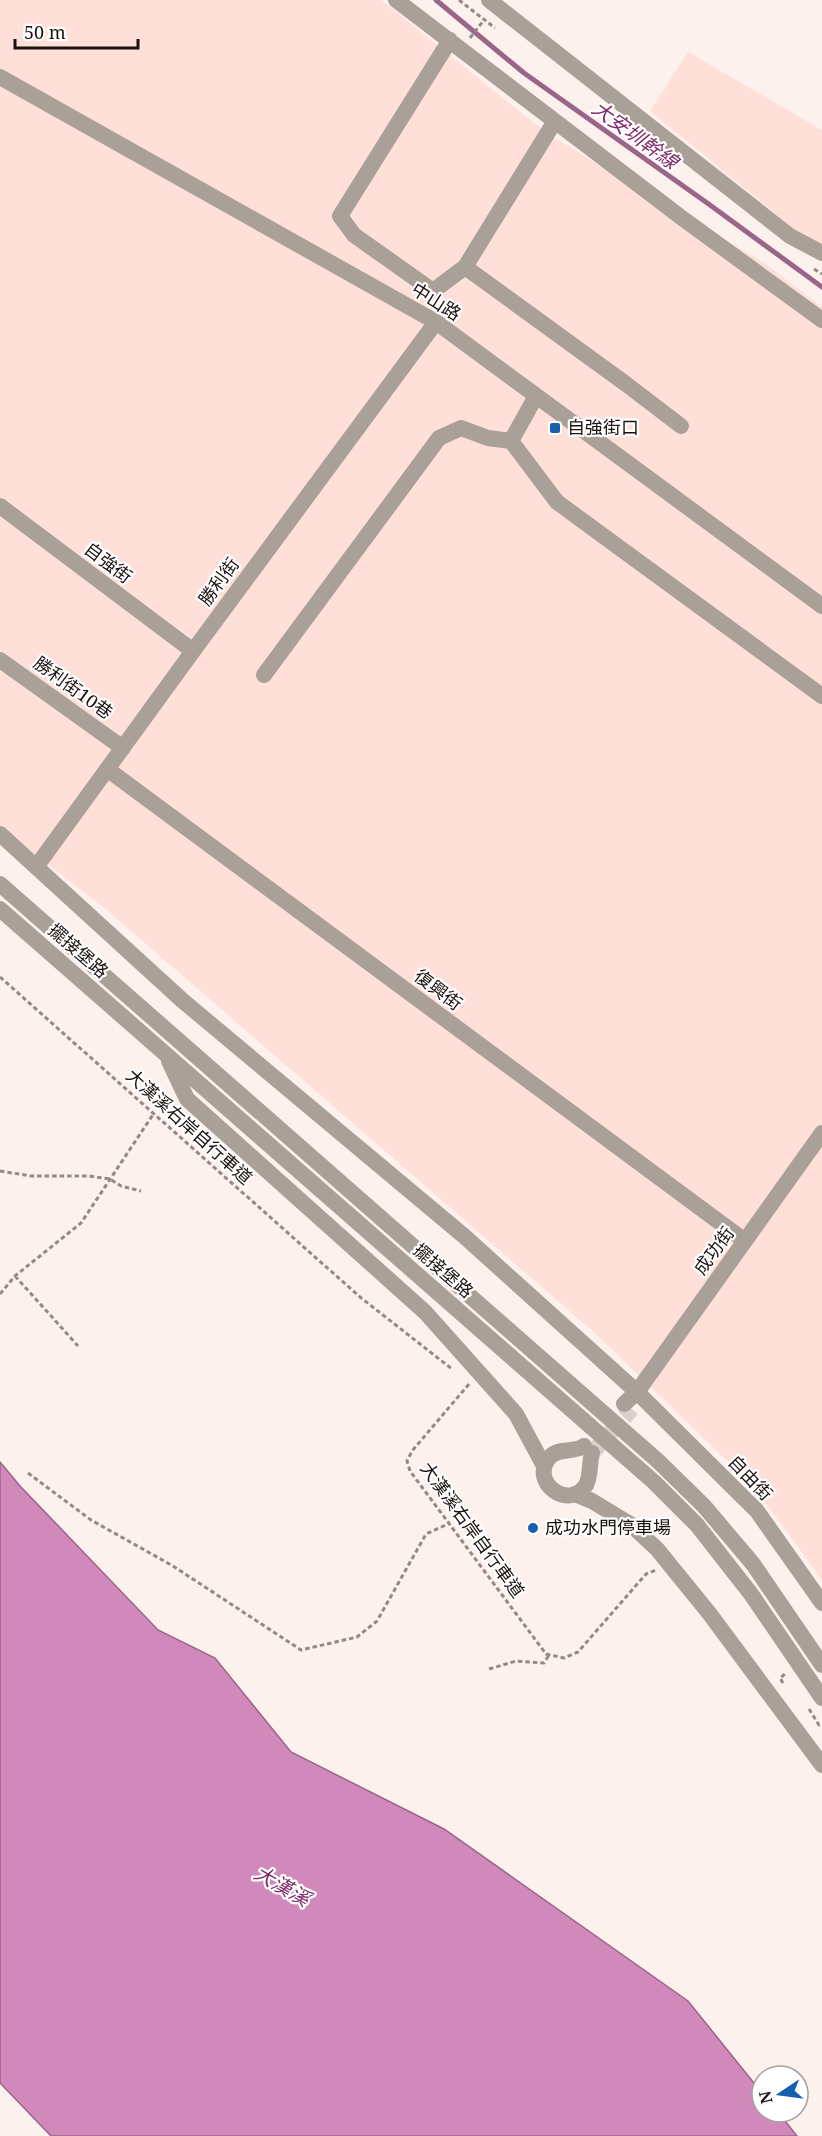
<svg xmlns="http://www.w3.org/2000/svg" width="822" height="2136" font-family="'Noto Serif','Noto Sans TC',serif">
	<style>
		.built { fill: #fee0d9 }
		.water { fill: #d189bc; stroke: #9a6588; stroke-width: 1.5 }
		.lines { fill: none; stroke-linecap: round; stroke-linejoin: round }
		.stream { stroke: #9a6588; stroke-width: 5 }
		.minor-tunnel { stroke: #dbcfcd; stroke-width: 16; stroke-dasharray: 16 8; stroke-linecap: butt }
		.path { stroke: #948986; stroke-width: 3; stroke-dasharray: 4.5 3; stroke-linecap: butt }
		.minor { stroke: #a9a098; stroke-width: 16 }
		.poi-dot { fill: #165fae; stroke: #fff; stroke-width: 2 }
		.labels { text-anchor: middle; stroke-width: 4.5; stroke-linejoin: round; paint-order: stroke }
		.street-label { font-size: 18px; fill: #1b110f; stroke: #fff }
		.poi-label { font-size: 18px; fill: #1b110f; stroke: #fff; text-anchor: start }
		.water-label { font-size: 20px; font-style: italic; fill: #812c6c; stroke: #fff }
	</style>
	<rect width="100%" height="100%" fill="#fdf1ee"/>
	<path class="built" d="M0 0H381L548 134 764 263 822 307V1580L753 1486 596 1334 108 911 0 827Z
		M688 52 822 130V247L794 229 650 111Z"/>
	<path class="water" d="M0 1462 20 1486 158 1630 215 1658 291 1752 444 1829 688 2001 762 2093V2112H778L797 2136H51L0 2083Z"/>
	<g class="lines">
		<path class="stream" d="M436 0 524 73 710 205 822 287"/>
		<path class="minor-tunnel" d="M592 1453 632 1409"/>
		<path class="path" d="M459 0 495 28
			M470 38 484 20
			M814 269 822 274
			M0 977 360 1297 452 1369
			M0 1171 31 1176H89L110 1179 121 1186 141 1191
			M15 1276 78 1346
			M0 1294 15 1276 81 1223 154 1113
			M469 1384 412 1451 407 1461 410 1471 546 1654 564 1658 578 1652 646 1574 656 1570
			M28 1473 91 1520 173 1566 301 1650 357 1637 377 1621 426 1534 448 1524
			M489 1669 516 1661 544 1663 549 1655
			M783 1683 780 1678 785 1674 786 1676
			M809 1709 819 1725 822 1723"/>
		<path class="minor" d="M396 0 682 218 822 320
			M489 0 790 236 822 253
			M450 40 340 216 354 235 433 291 465 267
			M0 77 436 322 822 606
			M555 121 465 267 626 384 681 426
			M536 396 511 441 557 502 822 696
			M0 506 193 651
			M0 660 123 748
			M264 675 439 438 461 428 488 438 511 441
			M107 769 745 1241
			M0 834 183 1001 464 1236 637 1392 757 1511 822 1603
			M36 867 193 651 436 322
			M0 884 658 1461 704 1506 753 1564 822 1665
			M0 909 654 1482 697 1525 751 1594 822 1698
			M169 1061 187 1099 425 1312 516 1414 544 1466
			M624 1404 637 1392 822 1133
			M584 1446C574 1453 559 1447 550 1457 528 1481 569 1512 586 1485 591 1476 589 1464 592 1453
			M575 1494 592 1501 630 1524 657 1549 709 1613 822 1765"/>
	</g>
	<g class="poi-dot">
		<rect x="549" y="422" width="12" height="12" rx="3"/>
		<circle cx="533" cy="1528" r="6"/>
	</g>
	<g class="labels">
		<g class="street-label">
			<text transform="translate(436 302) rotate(32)" y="6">中山路</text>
			<text transform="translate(108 563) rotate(37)" y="6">自強街</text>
			<text transform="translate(219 582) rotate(-54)" y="6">勝利街</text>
			<text transform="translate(73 688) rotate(36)" y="6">勝利街10巷</text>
			<text transform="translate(78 951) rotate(41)" y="6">擺接堡路</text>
			<text transform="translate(438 990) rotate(37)" y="6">復興街</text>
			<text transform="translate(189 1127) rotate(42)" y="6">大漢溪右岸自行車道</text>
			<text transform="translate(714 1251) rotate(-54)" y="6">成功街</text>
			<text transform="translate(443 1271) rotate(41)" y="6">擺接堡路</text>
			<text transform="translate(750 1478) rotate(46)" y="6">自由街</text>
			<text transform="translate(472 1530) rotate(54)" y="6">大漢溪右岸自行車道</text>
		</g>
		<g class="poi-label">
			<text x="567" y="434">自強街口</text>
			<text x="545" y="1534">成功水門停車場</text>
		</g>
		<g class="water-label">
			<text transform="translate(635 135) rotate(36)" y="7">大安圳幹線</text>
			<text transform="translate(282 1886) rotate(30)" y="7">大漢溪</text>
		</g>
	</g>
	<g transform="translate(780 2094) rotate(257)"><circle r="28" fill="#ffffff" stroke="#a4a09f" stroke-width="1.5"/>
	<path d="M0-4.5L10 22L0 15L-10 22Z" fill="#165fae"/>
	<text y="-9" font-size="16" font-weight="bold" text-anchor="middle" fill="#1b110f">N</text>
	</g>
	<path d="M15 39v9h123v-9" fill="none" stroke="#1b110f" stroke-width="3"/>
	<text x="24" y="39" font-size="18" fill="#1b110f" stroke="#ffffff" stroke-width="4.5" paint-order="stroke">50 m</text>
</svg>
